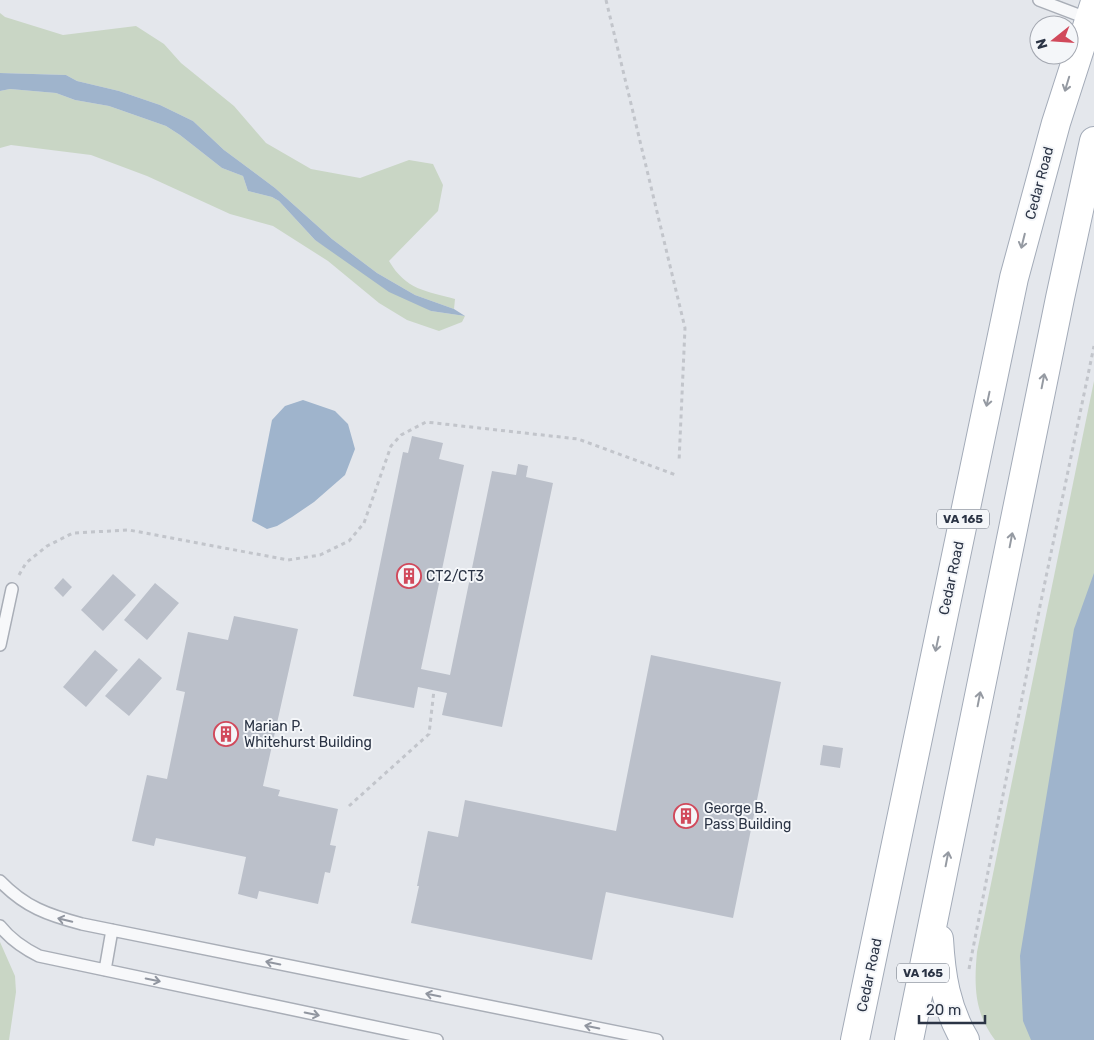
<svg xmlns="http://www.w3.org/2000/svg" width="1094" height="1040" font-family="Rubik,sans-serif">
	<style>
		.green { fill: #c9d6c5 }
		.water { fill: #9fb4cc }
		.building { fill: #bbc0ca }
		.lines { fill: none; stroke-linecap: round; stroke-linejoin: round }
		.service-casing { stroke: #a9aeb7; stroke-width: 14 }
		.primary-casing { stroke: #a3abb8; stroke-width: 30 }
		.path { stroke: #c2c5cb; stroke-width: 3; stroke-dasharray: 4 4; stroke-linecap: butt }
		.service { stroke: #f7f8fa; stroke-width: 11 }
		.primary { stroke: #fff; stroke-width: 28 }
		.oneway { stroke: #959aa2 }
		.oneway2 { stroke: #9196a0 }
		.labels { text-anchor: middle; stroke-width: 4; stroke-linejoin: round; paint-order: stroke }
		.shield { fill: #f4f6f9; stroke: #676e7b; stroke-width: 1 }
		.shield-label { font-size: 12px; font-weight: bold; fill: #2b3445 }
		.street-label { font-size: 14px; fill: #2b3445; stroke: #f4f6f9 }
		.poi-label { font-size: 14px; fill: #2b3445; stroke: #f4f6f9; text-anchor: start }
	</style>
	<rect width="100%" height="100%" fill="#e4e7ec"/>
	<path class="green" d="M0 13 5 17 63 35 136 26 164 44 181 63 234 106 266 143 311 169 360 178 409 160 433 164 443 185 438 211 389 261C406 290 426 291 455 299L454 309 415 295 377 273 332 239 275 188 224 150 193 121 160 105 119 91 77 81 66 75 0 73Z
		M10 89 56 93 75 100 109 106 166 126 180 135 222 168 243 176 248 191 272 197 279 201 315 240 431 311 465 316 462 322 439 331 407 320 379 303 328 261 273 226 230 214 147 176 91 155 11 145 0 148V91Z
		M1094 381V1040H995C974 1012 974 985 977 952Z
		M0 942 15 976 16 992 9 1040H0Z"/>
	<path class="water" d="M0 73 66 75 77 81 119 91 160 105 193 121 224 150 275 188 332 239 377 273 415 295 454 309 465 316 431 311 389 292 315 240 279 201 272 197 248 191 243 176 222 168 180 135 166 126 109 106 75 100 56 93 10 89 0 91Z
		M303 400 335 411 348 424 355 449 345 475 314 502 292 517 277 526 267 529 252 521 272 420 285 406Z
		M1094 573V1040H1031L1023 1021 1020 956 1074 629Z"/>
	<path class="building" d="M412 436 443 443 439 459 464 465 421 669 450 675 492 471 516 475 518 464 528 466 526 477 553 483 502 727 442 715 447 693 418 687 414 708 353 696 403 452 408 453Z
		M113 574 136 595 103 631 81 610Z
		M63 578 72 587 63 597 54 588Z
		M155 583 179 603 147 640 124 620Z
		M234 616 298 629 263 786 280 790 278 796 338 809 330 845 336 846 330 873 325 872 318 904 259 891 257 899 238 894 246 857 156 838 154 846 132 841 147 775 167 779 185 692 176 690 188 632 228 640Z
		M95 650 118 670 86 707 63 687Z
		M651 655 781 682 733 918 606 892 592 960 411 923 419 886H417L428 831 458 837 465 800 616 831Z
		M139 658 162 678 129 716 105 696Z
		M823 745 843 748 840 768 820 765Z"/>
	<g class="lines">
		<defs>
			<path id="service" d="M1039 0 1089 19
				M0 645 12 589
				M0 881C25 907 48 915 82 924L657 1040
				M0 926C11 940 23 948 39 956L437 1040
				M105 970 112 930"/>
			<path id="primary" d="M939 939C941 975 946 1008 965 1040
				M855 1040 1014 278 1056 123 1094 5
				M909 1040 1060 298 1094 141"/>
		</defs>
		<use href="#service" class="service-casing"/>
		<use href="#primary" class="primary-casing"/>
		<path class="path" d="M606 0 685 328 679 462
			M19 575 26 563 47 546 73 533 129 530 288 560 320 555 349 541 364 523 391 446 401 435 426 422 578 439 676 475
			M349 806 429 734 434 690
			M969 969 1040 606 1094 346"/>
		<use href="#service" class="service"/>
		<use href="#primary" class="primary"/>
	</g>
	<defs><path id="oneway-shaft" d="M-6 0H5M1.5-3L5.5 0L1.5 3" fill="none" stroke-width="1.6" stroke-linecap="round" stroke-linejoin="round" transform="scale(1.25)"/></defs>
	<g class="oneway">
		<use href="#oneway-shaft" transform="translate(1067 84) rotate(107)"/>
		<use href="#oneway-shaft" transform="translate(1023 241) rotate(104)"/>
		<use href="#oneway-shaft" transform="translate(1043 381) rotate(-79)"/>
		<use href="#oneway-shaft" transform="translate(988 399) rotate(102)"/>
		<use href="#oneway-shaft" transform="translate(1011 540) rotate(-79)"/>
		<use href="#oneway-shaft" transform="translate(937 644) rotate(102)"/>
		<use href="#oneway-shaft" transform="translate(979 699) rotate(-79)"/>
		<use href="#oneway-shaft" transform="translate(947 859) rotate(-79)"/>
	</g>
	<g class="oneway2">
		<use href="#oneway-shaft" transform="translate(65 920) rotate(-166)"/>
		<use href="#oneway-shaft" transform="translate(273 963) rotate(-169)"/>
		<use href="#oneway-shaft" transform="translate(153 980) rotate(12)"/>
		<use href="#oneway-shaft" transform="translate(433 995) rotate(-169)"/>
		<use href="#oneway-shaft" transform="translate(312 1014) rotate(12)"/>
		<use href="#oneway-shaft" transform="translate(592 1027) rotate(-169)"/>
	</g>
	<defs>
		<symbol id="building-ring" viewBox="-11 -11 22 22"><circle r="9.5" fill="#f4f6f9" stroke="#d1495b" stroke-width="1.5"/><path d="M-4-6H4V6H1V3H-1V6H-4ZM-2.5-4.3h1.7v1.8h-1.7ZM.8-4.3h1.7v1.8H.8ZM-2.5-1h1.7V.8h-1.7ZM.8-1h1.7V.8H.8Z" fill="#d1495b"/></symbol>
	</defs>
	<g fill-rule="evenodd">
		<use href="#building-ring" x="395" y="562" width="28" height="28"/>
		<use href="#building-ring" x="212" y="720" width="28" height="28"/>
		<use href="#building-ring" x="672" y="802" width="28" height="28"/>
	</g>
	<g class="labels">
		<g class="shield">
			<rect x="937" y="509.5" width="52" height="19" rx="4"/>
			<rect x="897" y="963.5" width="52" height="19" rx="4"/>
		</g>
		<g class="shield-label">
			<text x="963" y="523">VA 165</text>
			<text x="923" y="977">VA 165</text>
		</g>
		<g class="street-label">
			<text transform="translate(1039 183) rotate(-75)" y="5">Cedar Road</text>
			<text transform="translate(951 578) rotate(-78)" y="5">Cedar Road</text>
			<text transform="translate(869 975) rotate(-78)" y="5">Cedar Road</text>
		</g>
		<g class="poi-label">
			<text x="426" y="581">CT2/CT3</text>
			<text x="244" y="731">Marian P.<tspan x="244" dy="16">Whitehurst Building</tspan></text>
			<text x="704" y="813">George B.<tspan x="704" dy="16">Pass Building</tspan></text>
		</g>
	</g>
	<g transform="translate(1054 40) rotate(253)"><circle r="24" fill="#f4f6f9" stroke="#a4a8b1"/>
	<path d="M0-4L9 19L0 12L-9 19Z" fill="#d1495b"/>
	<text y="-8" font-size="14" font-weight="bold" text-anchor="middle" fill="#2b3445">N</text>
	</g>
	<path d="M919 1015v8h66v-8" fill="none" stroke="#2b3445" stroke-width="2.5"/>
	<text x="926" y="1015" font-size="15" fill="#2b3445" stroke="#f4f6f9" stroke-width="4" paint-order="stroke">20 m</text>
</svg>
